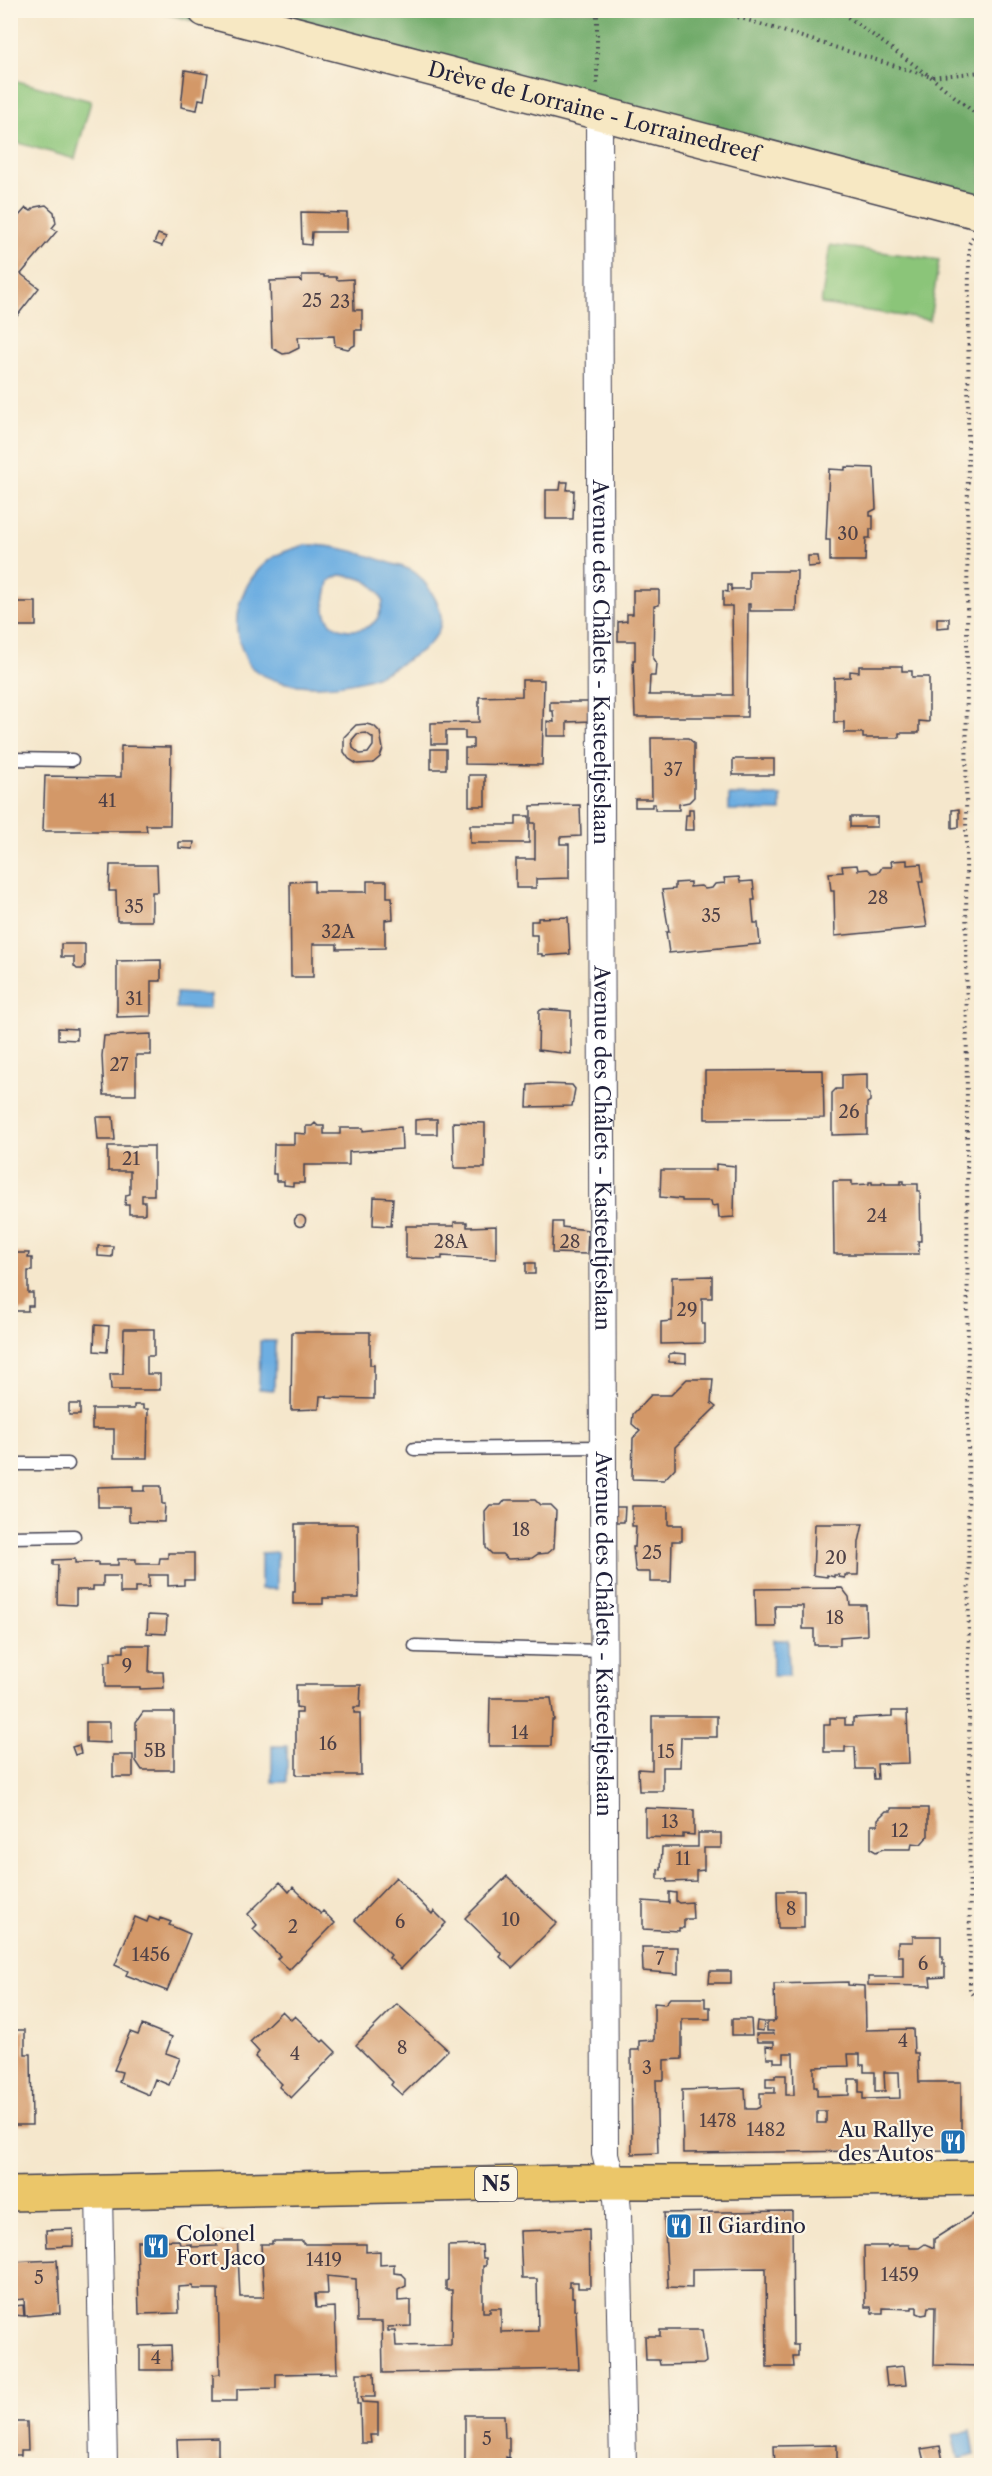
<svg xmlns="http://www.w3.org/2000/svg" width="992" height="2476" font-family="'Libre Caslon Text',serif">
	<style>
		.green { fill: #8bc579; stroke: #56745a; stroke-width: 1.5 }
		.forest { fill: #70aa69; stroke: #496652; stroke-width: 1.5 }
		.water { fill: #6daee1; stroke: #48688e; stroke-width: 1.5; fill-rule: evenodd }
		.building { fill: #d39867; fill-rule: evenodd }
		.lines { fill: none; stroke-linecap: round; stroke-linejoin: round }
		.service-casing { stroke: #424051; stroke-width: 15 }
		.minor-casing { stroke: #424051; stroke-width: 28 }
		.secondary-casing { stroke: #424051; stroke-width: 36 }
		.primary-casing { stroke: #424051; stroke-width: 36 }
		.path { stroke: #424051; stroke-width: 4; stroke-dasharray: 1.5 4.5; stroke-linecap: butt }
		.service { stroke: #fff; stroke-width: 12 }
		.minor { stroke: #fff; stroke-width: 26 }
		.secondary { stroke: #f7e8c3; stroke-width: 33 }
		.primary { stroke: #ebc669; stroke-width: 33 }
		.labels { text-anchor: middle; stroke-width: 4.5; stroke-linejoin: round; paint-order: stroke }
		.number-label { font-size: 18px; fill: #4e4046 }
		.shield { fill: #fcf5e5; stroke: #63616e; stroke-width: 1.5 }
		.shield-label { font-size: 20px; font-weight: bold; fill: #22223b }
		.street-label { font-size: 21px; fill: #22223b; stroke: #fcf5e5 }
		.poi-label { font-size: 21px; fill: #22223b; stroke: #fcf5e5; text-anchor: start }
	</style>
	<rect width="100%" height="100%" fill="#fcf5e5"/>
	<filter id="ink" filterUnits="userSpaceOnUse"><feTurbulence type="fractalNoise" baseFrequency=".0167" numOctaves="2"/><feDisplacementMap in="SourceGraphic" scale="12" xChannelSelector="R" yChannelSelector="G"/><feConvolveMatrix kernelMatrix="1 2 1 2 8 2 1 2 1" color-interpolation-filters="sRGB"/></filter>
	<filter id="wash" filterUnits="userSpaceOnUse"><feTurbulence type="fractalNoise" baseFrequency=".008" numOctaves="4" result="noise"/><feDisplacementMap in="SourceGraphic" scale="24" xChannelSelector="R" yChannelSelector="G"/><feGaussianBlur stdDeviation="1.35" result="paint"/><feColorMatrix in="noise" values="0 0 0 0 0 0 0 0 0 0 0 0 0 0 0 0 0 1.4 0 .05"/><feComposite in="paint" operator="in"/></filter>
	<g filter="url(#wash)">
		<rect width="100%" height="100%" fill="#f5e7cc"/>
		<path class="green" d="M10 79 91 101 75 159 11 141Z
			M830 245 939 260 930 320 821 304Z"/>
		<path class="forest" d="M155 11H981V226Z"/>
		<path class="water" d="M305 545C338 545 362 553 393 564 400 566 409 568 414 572 423 578 434 595 438 605 444 619 441 631 431 642 420 654 406 660 393 668 360 689 282 695 251 667 246 663 244 653 241 647 228 613 246 575 275 556 284 551 295 548 305 545ZM340 575C361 577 374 580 383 601 382 606 380 614 377 619 365 636 326 634 325 609 324 600 328 590 329 581Z
			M729 795 781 796V811L729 810Z
			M176 993 210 995 209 1009 176 1008Z
			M260 1341H275L274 1390 259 1389Z
			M277 1552V1589H261V1553Z
			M773 1640H788L789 1676H773Z
			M272 1746H287V1782H272Z
			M971 2430 975 2455 959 2459 953 2435Z"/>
		<g id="blocks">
			<path class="building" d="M185 70 208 74 204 100 199 99 197 110 181 107Z
				M46 205 54 212 56 223 52 228 57 231 21 274 39 288 10 325V226L26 208 31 211 35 207Z
				M301 212 347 213V232H312L311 245 302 244Z
				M158 234 166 237 162 246 154 243Z
				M302 275H324V277H336L337 280 353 279 354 310H362V330H355V345L348 349 335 346 334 336 298 337 299 348 289 353 283 354 272 348 270 281 300 280 302 282Z
				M845 467 874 468 876 509 870 512V516H873V529H870V538H866L865 561H830V540H826L829 469 845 470Z
				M561 482H568L567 490H574L573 519H546V490H560Z
				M808 556H818L819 566 808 567Z
				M749 571H797L796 611H750V604H748L747 717H635L633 660H635V641H618V622L627 621V614H633V590H659V605L654 606 653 659 656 663 655 676H650L649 695H733L732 606H723V591L728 592V585H731V591L732 589H749Z
				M10 602H36V626H10Z
				M937 618H949V627L937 628Z
				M859 666H902V671H912V677H929V722L919 721V733H899V738H863V733H844V722H834V678L850 677V671L859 672Z
				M522 680H544L542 765 465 764V748H473V739H465V731H446V744H431V723L479 722V697L522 696Z
				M550 702H590L591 721 567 722V736H547V721L554 722 553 711H550Z
				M366 724 374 726 380 732 383 749 380 757 373 763 357 764 349 759 344 752V737L356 725ZM366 733 373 738V746L368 753 360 754 353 748 352 740 357 734Z
				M651 738H688L694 743V797L689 802 679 804V810H655V804H652V807H635V799H652Z
				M121 746 171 747 170 825H146L147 831H43L45 776 121 777Z
				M431 749H446V769H431Z
				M733 759H774V775H733Z
				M469 775H485V806H469Z
				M580 805 581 836 560 837V844H569V878L536 879V888H516V859H535V823H531V806Z
				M689 809H693L694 830H685L686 815H689Z
				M959 809V827L952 828V810Z
				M516 816H529V843H470V825H516Z
				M850 817H877V827H850Z
				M179 842H194L193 849 179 848Z
				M907 860V865L921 864 923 882H919L927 927 835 936 834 891H831L829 873 843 872 842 866 857 865 858 870 868 869 872 873 879 872 882 867H892L891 861Z
				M110 865H157L158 892H152V921H117L116 891H109Z
				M739 877 740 882 753 881 755 900H752L754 923H758L760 944 669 953 666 932H669L662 890 675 889V883L690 882V887L701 886 705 889 712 888 715 884 725 883 724 878Z
				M314 881V892H367V881H387V897H392L393 919 385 920V948L337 949V944H313V977H291L290 882Z
				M568 917 570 954 542 956V954H537V935H531V921H538V918Z
				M61 944H85V966L82 969H77L74 966V957H61Z
				M161 960V981H151V1016L117 1017V961Z
				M543 1009 571 1011V1054L538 1050 539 1011Z
				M58 1028 77 1029V1040L58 1039Z
				M151 1034V1055H136V1095H104L102 1056 104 1036Z
				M823 1070 824 1118 705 1119V1071Z
				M867 1074V1091L870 1094V1101L867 1103V1134L832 1135V1093L836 1089H842V1075Z
				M544 1084 572 1085 575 1089 572 1106 527 1107 528 1085Z
				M96 1117H113L115 1140H98Z
				M428 1119H437V1134H415V1120Z
				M453 1122 485 1123V1168H454Z
				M315 1123 318 1126H324V1134H340V1128H363V1131L401 1127 402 1149 349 1152V1165H304V1183H293V1186L284 1185V1181H276V1174H273L274 1144H294V1133L306 1134V1126H312Z
				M108 1146H154V1195H142V1202H145V1213L143 1214H129V1205H125L126 1195 130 1194V1171H108Z
				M716 1164 735 1166 734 1217 719 1218 718 1205 712 1206 711 1201H682V1199L660 1197 661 1170H716Z
				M833 1181H852V1185L869 1184V1182H872V1184H882V1182H885V1184H901V1181H904V1184H918V1191H920L921 1241H918L919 1254H834Z
				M374 1197 393 1198 391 1226 373 1225Z
				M294.5 1221a5.5 5.5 0 1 1 11 0a5.5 5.5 0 1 1-11 0Z
				M454 1222H467V1227H469L496 1226V1259L442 1256V1259L406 1258V1226H454Z
				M553 1222H562V1227L588 1230 587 1254 552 1253Z
				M98 1246H113L112 1257 98 1256Z
				M10 1253H29L28 1258H32V1271H28V1293H33V1306H28V1311H10Z
				M526 1263H535V1274H526Z
				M712 1276V1298H702V1324H705V1343L661 1344V1322L672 1321V1277Z
				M95 1325 109 1326 107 1352 94 1351Z
				M124 1329H154V1356H147V1374H160V1390H111L110 1374H123Z
				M292 1332H370V1365H374V1399L327 1398V1396H320L319 1409 291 1410Z
				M674 1353 686 1354V1363L669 1362V1354Z
				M687 1379H713L711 1403 716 1407 675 1447V1468L664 1480 632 1479 633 1438 640 1431 632 1424 633 1414 651 1395H671Z
				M69 1404H80V1415H69Z
				M134 1405H143V1409H148L147 1458H114V1429H92V1409H134Z
				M133 1486V1491H145V1486H161L162 1504H165L164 1522 129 1521V1507H98V1487Z
				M505 1500H535L540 1505H550L556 1511 554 1548 548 1553 538 1554 532 1558 508 1559 502 1554H492L486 1548 485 1511 490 1505H501Z
				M632 1506H668V1525H682V1541H672L671 1582H650V1572H637L635 1569 633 1547H635L636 1526H632Z
				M614 1507H625L624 1522H614Z
				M295 1524H358L359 1598H323V1604H293V1592H295Z
				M815 1524H863L859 1542 858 1575H845V1578L839 1577V1575H834V1577L827 1575V1577L813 1575Z
				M168 1553H194V1580H184V1585L168 1586V1575H149V1587H135V1593H120V1576H103V1586H93V1590H76V1605L57 1604 58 1565H53V1560L75 1559V1563L98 1562V1565H118V1559H136V1564H159L160 1558H168Z
				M842 1588 849 1597 850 1605H866L867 1635 840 1637V1645H814V1629H803V1606H775L776 1627H756L755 1589Z
				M148 1615 167 1616 166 1634 147 1633Z
				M124 1645H150L149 1672H163L164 1688 140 1689V1687H105V1662L111 1661V1652H124Z
				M296 1685H361L360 1707H354V1713H360L361 1775H296V1713H302V1708L296 1707Z
				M490 1698H551L554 1720H552L551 1746H489Z
				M892 1711H907L909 1763 877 1764 878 1779H874L873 1769H856L855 1747H845V1752H824V1725H830V1718H845V1725H853V1718L892 1716Z
				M143 1712H174V1770H142L136 1761V1722Z
				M652 1716H717V1737H681L680 1767H663V1791H639L638 1769 652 1770Z
				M86 1722H110V1743L86 1742Z
				M79 1745 81 1753 75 1755 72 1747Z
				M113 1755H133V1777H113Z
				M645 1808 694 1810V1835L683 1834V1838L645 1837Z
				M891 1808H928V1836L921 1844 912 1843 911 1849H883L876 1852 871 1849V1825H878V1819L886 1811H891Z
				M698 1833H721V1848H704V1870L696 1871V1881L667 1882V1879H658V1869L661 1870 662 1847H698Z
				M507 1876 557 1923 512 1968 500 1957 502 1954 465 1918Z
				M396 1877 432 1914 434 1911 446 1923 401 1969 389 1958 391 1955 355 1920Z
				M280 1882 289 1892 293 1887 321 1914 323 1911 335 1923 289 1970 277 1959 280 1956 253 1929 257 1925 248 1914Z
				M777 1891H804V1928H778Z
				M669 1892 676 1893V1901L679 1903 692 1902 693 1919H684V1928H679V1931L643 1929V1901L669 1903Z
				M135 1917 147 1922 149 1917 159 1921 160 1918 171 1922 169 1925 190 1934 167 1991 126 1975 128 1971 115 1965Z
				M913 1936H941V1957H943V1964H945V1977L930 1978 931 1986 868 1985V1977H903V1956H898V1942H913Z
				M642 1947H678V1974L643 1971Z
				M710 1971H731V1983H709Z
				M848 1982V1985L865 1986 866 2030 913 2029 914 2053H918L919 2082H961V2144L957 2150 683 2153 682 2090 745 2088 746 2109H756L760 2107V2093H775V2087H766V2078H775V2075H786V2095H794L793 2053H784V2062H774V2058H767L766 2046 774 2047V2042H757L756 2034H774L773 2031H767V2022H773L775 2019 774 1984ZM848 2054H860V2065H864V2072H875V2091H885L884 2072H899L900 2098 863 2099V2092H859V2079H849V2095L817 2096V2087H814V2067L849 2066ZM817 2111H826V2123H817Z
				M670 1998H705V2007H710V2019H682V2059L664 2060V2080H656L658 2153 632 2154 631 2050H639V2041L654 2040V2003L665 2004Z
				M397 2004 448 2050 402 2095 391 2085 393 2082 356 2045Z
				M282 2011 291 2020 295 2016 322 2042 324 2040 336 2052 291 2098 279 2087 282 2084 255 2057 259 2052 250 2042Z
				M732 2019H751L752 2035H732Z
				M757 2021 764 2022 763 2031 756 2030Z
				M142 2025 172 2037 166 2053 180 2058 169 2085 155 2079 149 2095 119 2082 122 2072 114 2070 130 2032 138 2035Z
				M10 2030H25V2054H31L32 2125H10Z
				M981 2209V2366L934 2365 935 2307H928L927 2314 922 2315 917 2313V2307H912V2309L883 2308V2313H872L871 2307H865L864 2246H888L887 2248 890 2245H909L910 2248H919L925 2244 934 2248V2239Z
				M792 2211 793 2345H798V2356H793L794 2367H767L766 2268 692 2269V2288L668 2287 664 2213Z
				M73 2229V2246L47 2247 46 2230Z
				M589 2229 590 2288H578V2282H569V2287H572V2297H574V2310H576L579 2369 383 2373 382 2322H357L356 2279 327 2276 328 2294H315L316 2308 335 2307 337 2373 276 2374V2388L237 2389V2401H213V2375L220 2374 218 2289H193V2286L178 2287 179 2313 139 2314 137 2241 179 2240 180 2245 191 2244V2247L217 2246V2233H237L240 2297H264L261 2244H272V2241H303V2244H366V2252L380 2251V2265L394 2264V2273L402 2274 406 2278V2286L398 2290V2301L411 2300V2326L388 2327V2331H395L396 2346 451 2345 452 2290H446V2281L448 2280V2246L482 2245 483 2258H486V2266H483V2312H490V2308H501V2332L538 2331 537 2279H522L520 2231Z
				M57 2260 60 2313 25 2316 24 2299 14 2300V2295H10V2262Z
				M23 2305 24 2316 15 2315V2306Z
				M660 2330H702L706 2362 703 2364 660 2365 659 2360H646L645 2336H660Z
				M171 2345 172 2370H140V2346Z
				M904 2366 906 2385 887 2386 885 2368Z
				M357 2373H374L375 2397H361L362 2402 378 2403V2435H370L371 2443H361L360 2404H357Z
				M465 2415H504L505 2438H509V2458L506 2457V2466H465Z
				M10 2422H27L28 2450H21V2455H10Z
				M218 2438V2461L223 2460V2466H178L177 2439Z
				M837 2445V2466H775L774 2446Z
				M940 2446 944 2466H925L921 2449Z"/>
		</g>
	</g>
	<g filter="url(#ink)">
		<use href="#blocks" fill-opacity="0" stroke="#424051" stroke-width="1.5"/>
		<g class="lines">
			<defs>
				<path id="service" d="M10 759 72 760
					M414 1449 601 1447
					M10 1464H68
					M10 1537 74 1536
					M415 1646 603 1651"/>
				<g id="minor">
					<path id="s1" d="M599 113 605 2154 617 2199 618 2212 623 2466"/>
					<path d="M99 2192 104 2466"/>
				</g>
				<g id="secondary">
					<path id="s2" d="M205 10 982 213"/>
				</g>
				<path id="primary" d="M10 2194 576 2182H723L982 2178"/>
			</defs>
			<use href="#service" class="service-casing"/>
			<use href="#minor" class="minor-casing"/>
			<use href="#secondary" class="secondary-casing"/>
			<use href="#primary" class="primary-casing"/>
			<path class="path" d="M597 10V86
				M715 10 931 77 982 72
				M838 10 931 77 982 119
				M973 237 969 244 966 844 970 1992 982 2004"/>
			<use href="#service" class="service"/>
			<use href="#minor" class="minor"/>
			<use href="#secondary" class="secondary"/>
			<use href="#primary" class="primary"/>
		</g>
	</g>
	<defs>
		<symbol id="restaurant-square" viewBox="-11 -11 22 22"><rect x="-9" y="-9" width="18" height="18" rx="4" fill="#1f6fb2" stroke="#fcf5e5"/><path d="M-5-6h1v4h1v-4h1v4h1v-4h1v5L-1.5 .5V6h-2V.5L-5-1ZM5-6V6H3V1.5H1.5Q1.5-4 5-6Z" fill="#fff"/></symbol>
	</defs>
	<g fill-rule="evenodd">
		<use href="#restaurant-square" x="938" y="2127" width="30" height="30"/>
		<use href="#restaurant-square" x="664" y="2211" width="30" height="30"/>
		<use href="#restaurant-square" x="141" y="2231" width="30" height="30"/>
	</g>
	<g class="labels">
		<g class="number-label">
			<text x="312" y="307">25</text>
			<text x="340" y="308">23</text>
			<text x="848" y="540">30</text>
			<text x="673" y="776">37</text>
			<text x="107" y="807">41</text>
			<text x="878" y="904">28</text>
			<text x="134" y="913">35</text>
			<text x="711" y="922">35</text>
			<text x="338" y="938">32A</text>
			<text x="134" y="1005">31</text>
			<text x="119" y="1071">27</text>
			<text x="849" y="1118">26</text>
			<text x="131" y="1165">21</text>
			<text x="877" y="1222">24</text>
			<text x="451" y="1248">28A</text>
			<text x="570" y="1248">28</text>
			<text x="687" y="1316">29</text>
			<text x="521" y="1536">18</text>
			<text x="652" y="1559">25</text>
			<text x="836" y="1564">20</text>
			<text x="835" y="1624">18</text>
			<text x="127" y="1672">9</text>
			<text x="520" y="1739">14</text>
			<text x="328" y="1750">16</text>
			<text x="155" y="1757">5B</text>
			<text x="666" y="1758">15</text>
			<text x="670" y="1828">13</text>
			<text x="900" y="1837">12</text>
			<text x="683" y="1865">11</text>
			<text x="791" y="1915">8</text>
			<text x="511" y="1926">10</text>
			<text x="400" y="1928">6</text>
			<text x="293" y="1933">2</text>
			<text x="151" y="1961">1456</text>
			<text x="660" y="1965">7</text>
			<text x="923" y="1970">6</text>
			<text x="903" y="2047">4</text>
			<text x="402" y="2054">8</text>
			<text x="295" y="2060">4</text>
			<text x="647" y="2074">3</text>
			<text x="718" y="2127">1478</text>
			<text x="766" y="2136">1482</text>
			<text x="324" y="2266">1419</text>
			<text x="900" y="2281">1459</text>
			<text x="39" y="2284">5</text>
			<text x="156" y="2364">4</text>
			<text x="487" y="2445">5</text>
		</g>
		<rect class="shield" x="475" y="2167" width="42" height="34" rx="4.5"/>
		<g class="shield-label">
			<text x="496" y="2191">N5</text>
		</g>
		<g class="street-label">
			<text dy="7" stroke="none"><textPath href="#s2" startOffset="402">Drève de Lorraine - Lorrainedreef</textPath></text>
			<text dy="7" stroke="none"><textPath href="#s1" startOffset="549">Avenue des Châlets - Kasteeltjeslaan</textPath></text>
			<text dy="7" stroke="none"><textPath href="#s1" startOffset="1035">Avenue des Châlets - Kasteeltjeslaan</textPath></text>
			<text dy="7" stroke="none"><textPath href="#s1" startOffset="1521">Avenue des Châlets - Kasteeltjeslaan</textPath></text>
		</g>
		<g class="poi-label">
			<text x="934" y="2137" text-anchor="end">Au Rallye<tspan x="934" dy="24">des Autos</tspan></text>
			<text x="698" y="2233">Il Giardino</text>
			<text x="176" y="2241">Colonel<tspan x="176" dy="24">Fort Jaco</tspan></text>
		</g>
	</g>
	<rect width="992" height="2476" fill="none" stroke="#fcf5e5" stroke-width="36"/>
</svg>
